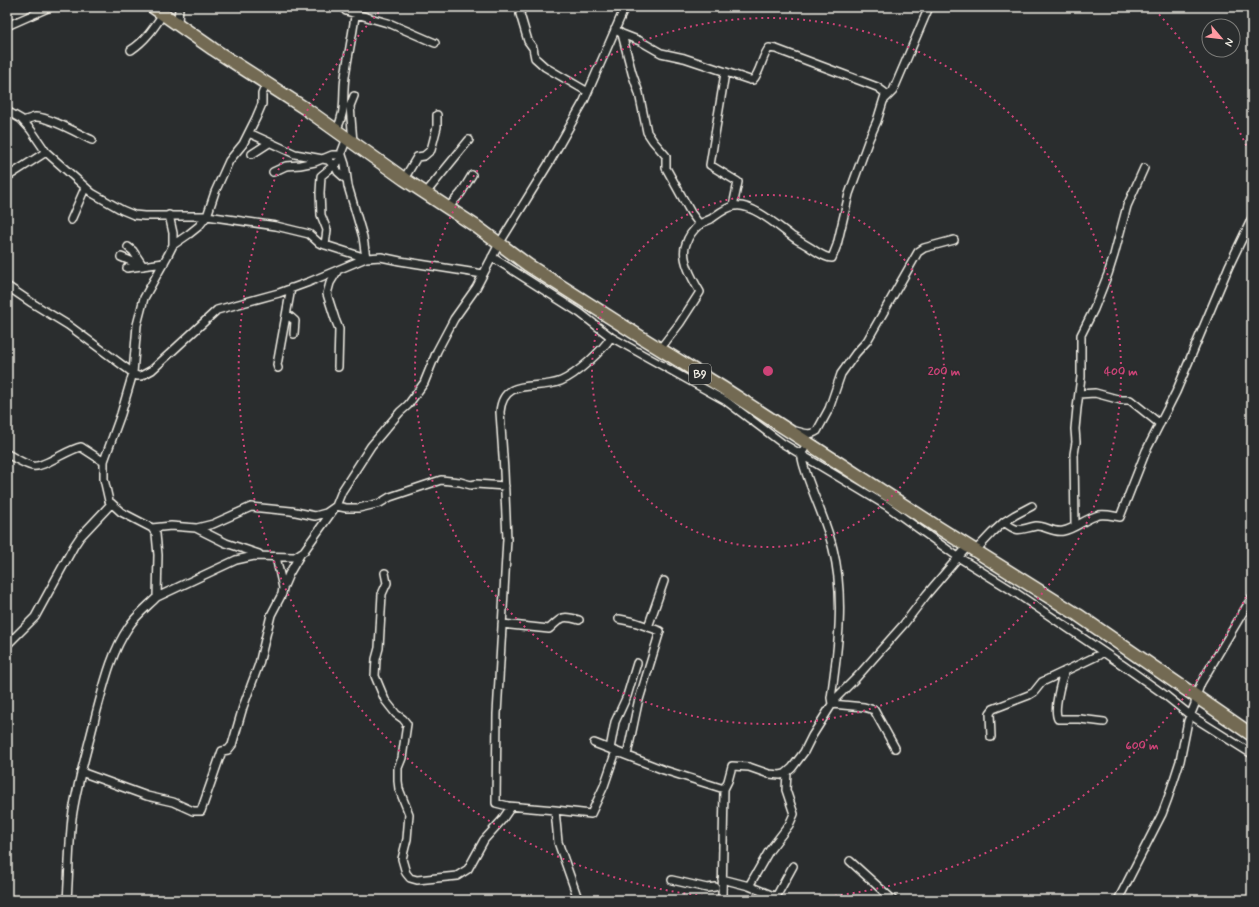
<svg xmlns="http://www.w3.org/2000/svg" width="1259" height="907" font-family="Mynerve,sans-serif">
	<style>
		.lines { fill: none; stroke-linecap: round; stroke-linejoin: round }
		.street-casing { stroke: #f4f1e8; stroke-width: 10 }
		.highway-casing { stroke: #f4f1e8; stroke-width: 15 }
		.street { stroke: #2a2d2e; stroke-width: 7 }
		.highway { stroke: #736b52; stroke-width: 12 }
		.ring { fill: none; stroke: #cc4377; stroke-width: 2; stroke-dasharray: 2 4 }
		.labels { text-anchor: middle; stroke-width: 3; stroke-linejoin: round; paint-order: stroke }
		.shield { fill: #2a2d2e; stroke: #b7b6b0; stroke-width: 1 }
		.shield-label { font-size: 12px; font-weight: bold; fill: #f4f1e8 }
		.centre { fill: #cc4377; stroke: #2a2d2e; stroke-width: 2 }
		.ring-label { font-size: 12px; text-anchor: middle; font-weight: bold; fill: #cc4377; stroke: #2a2d2e; stroke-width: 3; stroke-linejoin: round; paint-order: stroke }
	</style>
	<rect width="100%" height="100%" fill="#2a2d2e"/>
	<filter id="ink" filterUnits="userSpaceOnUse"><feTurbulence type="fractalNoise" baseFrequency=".025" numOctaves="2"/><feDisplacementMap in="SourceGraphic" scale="8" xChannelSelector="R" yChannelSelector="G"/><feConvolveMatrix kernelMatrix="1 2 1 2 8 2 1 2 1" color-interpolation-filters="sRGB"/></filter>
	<g filter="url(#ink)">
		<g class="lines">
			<defs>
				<path id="street" d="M522 7 520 14 528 41 533 48 535 58 545 67 588 92
					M346 11 391 24 435 43
					M178 23 179 7
					M7 26 50 7
					M615 29 622 34 640 41 661 53 684 58 750 80H753C761 71 761 58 769 48L776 49 877 87 884 92 885 95 877 121 869 139 849 194 837 245 832 258C825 258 817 252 811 248 805 244 799 241 793 237 779 227 752 203 735 206 726 207 718 214 711 219 707 221 703 222 700 224 694 229 688 237 686 244 680 258 693 280 700 292L680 323 660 349
					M622 34 632 73 639 93 647 132 653 141 666 156V168L691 213 700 225
					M131 50C145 41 154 28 163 14
					M725 73 710 165 738 182 733 206
					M884 100 893 91 929 7
					M7 111 21 119 31 130 46 152 92 193 122 210 134 215 144 216H207L276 226 309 234 319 243 366 258 381 257 400 261 483 274
					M23 121C26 120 31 118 35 117 48 116 79 134 92 140
					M336 131C347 110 342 98 345 77 348 54 354 30 356 7
					M249 133 295 154 328 160 335 166 338 172 347 180
					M353 142 350 106 354 96
					M252 154 269 143
					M273 172 286 166 300 165 315 162 332 155H342
					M7 177 46 152
					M404 179 417 157 424 156 431 150 437 127V115
					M425 194 469 140
					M448 208 461 193 472 175
					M169 215 173 233V245
					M71 220 85 188
					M325 245 327 230 321 215 320 193 321 176 338 162
					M128 247 133 251 143 266
					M121 257 143 266
					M492 257 580 313 611 337 726 401 782 443 887 506 958 557 1013 591 1124 666 1165 695 1190 715 1252 754
					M127 268 164 263
					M7 286 32 303 68 325 133 373 137 376H141L152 370 217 310 279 293 309 282 366 258 363 237 348 186 345 164 342 155V151L347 138
					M287 314 295 321 294 334
					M338 367 339 329 335 319 327 294 330 283 338 270
					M278 368 277 365 291 288
					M1079 394 1095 393 1121 400H1130L1160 424
					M796 431C804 433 810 436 817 431L829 409 841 374 856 353 867 341 918 252 924 248 954 240
					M808 443 801 454 803 463C811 492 826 519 833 549 845 597 838 650 831 698L832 704
					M7 454C15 458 24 464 32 466 42 469 68 449 81 447L104 462
					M1004 522 1015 515 1032 506
					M1075 525 1074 454 1076 442 1075 429 1077 408 1081 377V335L1094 309 1108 274 1114 255 1127 206 1144 168
					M152 528 171 526 196 528 226 543 259 554
					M197 528 213 524 251 507 291 511 315 516 326 513 336 506 346 508H359L372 505 380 503 390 497 441 480 460 482 471 485 476 484 505 486
					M976 550 992 533 1004 522C1020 534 1019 529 1036 526 1044 525 1053 533 1063 531 1075 529 1086 518 1099 515 1107 514 1113 516 1120 517L1146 451 1176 392 1229 266 1252 218
					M385 573 387 583 382 594 379 648 376 659 375 676 385 700 396 714 403 719 407 724 402 758 398 768V781L399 789 409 814 407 839 402 859 406 873 410 878 417 880 457 876 468 869 484 840 502 820 511 807
					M283 588 289 574 300 555
					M157 597 236 560 254 556 295 557 304 551 336 506 342 491 371 446 400 412 408 405 424 383 437 351 454 319 476 288 499 244 549 163 584 101 625 7
					M619 619 634 622 660 631 638 703 627 755
					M502 624 549 629C562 617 562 615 579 620
					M648 627 664 581
					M7 645 35 617 74 546 80 537 111 504
					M1065 671C1061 680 1053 710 1058 719H1080L1104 722
					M832 704 864 707 874 710 895 748
					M991 737 990 713 993 709 1029 695 1034 692 1042 682 1099 655 1102 652
					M594 743 664 770 724 789
					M610 749 615 722 627 696 637 663
					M81 772 147 796 173 802 193 811H201L222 751 228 750 232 745 243 707 259 664 271 615 282 594 283 588 276 557
					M555 810 591 814 604 786 616 751
					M850 861 893 900
					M722 879 749 886 776 897 793 866
					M672 880 707 888 715 887
					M749 886 769 851 789 825 794 814 786 790 787 773
					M67 900C69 873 69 845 72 818 77 782 88 748 96 714 104 685 111 653 128 628 135 616 147 607 157 597L158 555 156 534 152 528 121 512 109 501 104 479V461L121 414 133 373 137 325 144 298 168 255 173 245 189 234 199 226 207 216 215 192 229 161 243 144 256 118 262 104V94L267 83
					M577 900V896L558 842 555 810 508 806 496 803 497 714 507 539 504 471 500 412C503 376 537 391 561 381 577 374 602 351 611 337
					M722 900 724 789 728 781 732 766 749 767 769 774 780 775 785 774 792 768 804 752 812 736 836 698 857 677 904 624 927 594 968 546
					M1118 900 1162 814 1168 798 1180 761 1188 721 1195 704 1196 696 1201 683 1252 597"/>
				<path id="highway" d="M153 7 213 49 306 109 404 179 477 227 528 265 647 341 723 388 939 528 1078 615 1252 735"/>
			</defs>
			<use href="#street" class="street-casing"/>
			<use href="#highway" class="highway-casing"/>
			<use href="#street" class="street"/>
			<use href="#highway" class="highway"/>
		</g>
	</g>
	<g class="ring">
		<circle cx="768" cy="371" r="176"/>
		<circle cx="768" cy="371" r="353"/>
		<path d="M1251 586A529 529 0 0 1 773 900M763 900A529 529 0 0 1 381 10M1155 10A529 529 0 0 1 1251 156"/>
	</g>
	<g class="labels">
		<rect class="shield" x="689" y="364" width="22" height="20" rx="3"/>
		<g class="shield-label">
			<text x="700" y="378">B9</text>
		</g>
	</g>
	<circle cx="768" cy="371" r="6" class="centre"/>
	<g class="ring-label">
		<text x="944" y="375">200 m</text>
		<text x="1121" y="375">400 m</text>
		<text x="1142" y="749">600 m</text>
	</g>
	<rect width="1259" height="907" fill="none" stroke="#2a2d2e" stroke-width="24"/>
	<rect x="12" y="12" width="1235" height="883" fill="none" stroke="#f4f1e8" stroke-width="1.5" filter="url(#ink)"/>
	<g transform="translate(1221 38) rotate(118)"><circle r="19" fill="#2a2d2e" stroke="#7b7b78"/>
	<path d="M0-3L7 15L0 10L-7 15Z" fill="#ff9aa2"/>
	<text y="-6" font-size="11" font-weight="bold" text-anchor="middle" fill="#f4f1e8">N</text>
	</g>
</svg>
